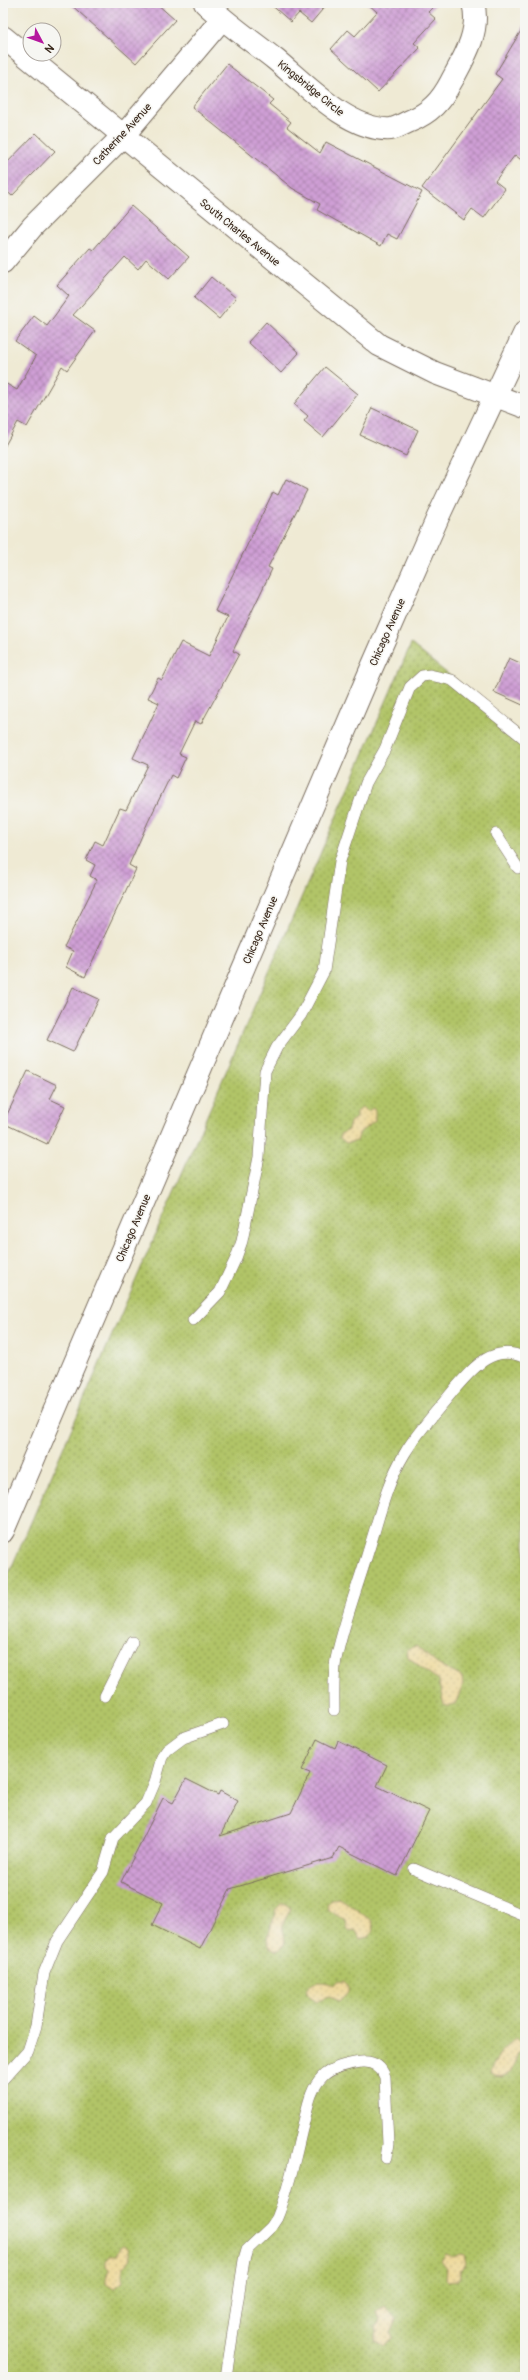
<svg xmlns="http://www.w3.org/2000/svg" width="528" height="2380" font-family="Pangolin,sans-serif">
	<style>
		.grass { fill: url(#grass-dots); stroke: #767742 }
		.sand { fill: url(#sand-dots); stroke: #94825e }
		.building { fill: url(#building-cross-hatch) }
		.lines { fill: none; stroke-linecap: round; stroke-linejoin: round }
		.lane-casing { stroke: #7a6d5e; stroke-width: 12 }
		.street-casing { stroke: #7a6d5e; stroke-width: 24 }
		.secondary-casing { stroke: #7a6d5e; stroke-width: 24 }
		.lane { stroke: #fff; stroke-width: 11 }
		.street { stroke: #fff; stroke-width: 22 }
		.secondary { stroke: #fff; stroke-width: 22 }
		.labels { text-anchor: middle; stroke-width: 3; stroke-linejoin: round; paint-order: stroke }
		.street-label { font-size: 11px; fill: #3b2a1e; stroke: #f6f6f2 }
	</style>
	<defs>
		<pattern id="grass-dots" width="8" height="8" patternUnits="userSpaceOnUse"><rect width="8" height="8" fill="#b1c467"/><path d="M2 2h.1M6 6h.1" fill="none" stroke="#919f54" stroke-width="1.8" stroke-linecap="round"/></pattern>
		<pattern id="sand-dots" width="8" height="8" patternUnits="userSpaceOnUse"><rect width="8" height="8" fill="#eeda9e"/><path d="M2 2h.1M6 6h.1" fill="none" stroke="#cdbb88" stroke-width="1.8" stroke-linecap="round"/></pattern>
		<pattern id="building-cross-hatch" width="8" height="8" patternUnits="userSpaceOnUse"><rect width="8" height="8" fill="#cf9fd5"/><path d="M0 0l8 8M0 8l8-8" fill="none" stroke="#a982ac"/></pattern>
	</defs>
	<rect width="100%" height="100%" fill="#f6f6f2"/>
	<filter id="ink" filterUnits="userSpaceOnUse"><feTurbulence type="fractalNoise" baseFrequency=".025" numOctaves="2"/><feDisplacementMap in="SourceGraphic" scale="8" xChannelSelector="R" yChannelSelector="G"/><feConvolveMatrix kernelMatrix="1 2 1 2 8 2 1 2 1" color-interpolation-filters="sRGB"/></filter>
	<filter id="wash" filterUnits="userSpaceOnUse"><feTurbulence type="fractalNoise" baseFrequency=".012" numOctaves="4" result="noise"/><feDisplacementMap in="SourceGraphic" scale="16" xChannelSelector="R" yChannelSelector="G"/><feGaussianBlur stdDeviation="0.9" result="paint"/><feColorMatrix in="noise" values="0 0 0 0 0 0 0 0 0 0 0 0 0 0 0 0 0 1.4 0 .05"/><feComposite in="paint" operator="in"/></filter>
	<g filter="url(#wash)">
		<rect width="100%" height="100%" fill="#efead4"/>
		<path class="grass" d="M411 644 525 737V2377H3V1587Z"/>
		<path class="sand" d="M362 1107 368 1111 373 1108 375 1110V1121L360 1132 357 1141 346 1143 340 1138V1134L348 1130 350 1122 356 1118V1112Z
			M416 1646 437 1664 462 1677 463 1685 455 1704 449 1707 444 1705 438 1680 408 1657 407 1649Z
			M339 1898C343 1899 366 1917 372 1921L374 1930 369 1937 360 1939 356 1931 348 1930 346 1921 328 1910 327 1905 331 1899Z
			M282 1903 287 1905 290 1909C289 1914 284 1920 283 1924 281 1932 291 1943 278 1951L269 1946C266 1938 272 1921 276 1914L275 1910Z
			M344 1980 348 1987V1993L340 2001 329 1997 317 2001 308 1995 306 1990C312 1980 324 1981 334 1985L337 1981Z
			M517 2038 524 2047 518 2053 511 2072C504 2077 497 2079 490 2073 491 2066 498 2059 501 2052 508 2048 509 2042 517 2038Z
			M123 2245 128 2248 130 2258 123 2269V2282L114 2288 106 2283V2278L109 2269 106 2266V2261L109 2256H116L120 2247Z
			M446 2254 453 2257 460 2254 464 2256 466 2264 460 2270 461 2276 459 2280 448 2281 446 2278 447 2269 441 2261Z
			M384 2307 396 2320 390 2333 392 2339 383 2346 375 2340 377 2331 376 2328 380 2320 377 2312Z"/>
		<g id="blocks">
			<path class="building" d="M69 3H156L175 20 136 63Z
				M269 3H328L311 23 299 13 291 22Z
				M367 3H437L428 12 436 19 414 43 420 48 378 92 331 49 348 30 355 36 377 12Z
				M525 24V163L515 155 495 181 505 189 484 218 472 209 464 220 422 188 502 79 495 74Z
				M227 64 273 100 269 104 291 122 287 127 320 153 326 142 422 192 397 239 387 234 381 246 317 210 320 204 292 188 192 107Z
				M36 133 55 151 12 196 3 188V167Z
				M131 206 189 257 169 279 146 259 138 269 125 257 73 315 95 331 67 370 62 366 27 427 18 422 3 449V382L17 390 36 356 15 341 34 316 47 326 69 296 57 285 90 248 93 250Z
				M211 277 236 298 219 319 194 298Z
				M266 322 299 353 281 373 248 342Z
				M325 367 358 394 323 437 304 421 308 416 294 404Z
				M372 408 418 430 406 456 360 435Z
				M286 479 307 490 268 567 272 569 233 651 239 654 201 724 195 721 179 754 186 757 176 778 171 775 148 822 129 865 136 869 85 977 66 967 73 951 64 947 97 880 90 876 95 865 86 860 95 841 103 845 120 808 126 810 148 765 133 758 159 703 148 698 158 678 162 680 181 642 209 656 228 617 215 611 273 492 278 495Z
				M509 658 525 665V706L494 692Z
				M73 987 99 999 73 1052 47 1040Z
				M28 1071 57 1085 50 1099 65 1106 47 1144 3 1123Z
				M317 1739 335 1748 338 1741 387 1765 377 1786 429 1811 397 1876 339 1847 333 1858 230 1889 200 1949 152 1925 163 1903 121 1882 163 1798 173 1803 186 1779 218 1795 220 1791 238 1801 220 1836 291 1813 310 1773 302 1770Z"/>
		</g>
	</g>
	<g filter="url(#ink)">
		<use href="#blocks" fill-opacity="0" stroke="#7a6d5e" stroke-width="1"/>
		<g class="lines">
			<defs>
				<path id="lane" d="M496 834 518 868
					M193 1320 220 1292 236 1258 242 1241 259 1157 265 1071 277 1047 301 1015 324 971 340 861 366 783 385 749 410 687 422 676 430 675 452 680 525 739
					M105 1696 132 1642
					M334 1710C334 1693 333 1676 336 1659 344 1622 357 1588 368 1552 379 1518 386 1484 405 1453 418 1431 437 1411 453 1391 472 1369 493 1342 525 1358
					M414 1869 525 1916
					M3 2079 28 2051 36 2026 44 1973 57 1941 103 1872 113 1838 146 1803 155 1782 162 1757 167 1750 183 1738 223 1724
					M226 2377 244 2260 247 2250 271 2227 277 2218C289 2189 295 2158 302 2129 307 2112 309 2090 322 2077 331 2067 348 2064 361 2062 373 2061 381 2066 385 2077L388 2144 386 2158"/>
				<path id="street" d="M205 3C227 24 252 41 276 60 305 84 350 132 391 129 397 128 405 123 410 121 430 113 441 101 451 82 464 58 481 31 473 3
					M3 37 379 345 435 373 525 407
					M3 262 33 226 123 136 222 19"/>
				<path id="secondary" d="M3 1531 369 674 438 517 525 332"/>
			</defs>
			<use href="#lane" class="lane-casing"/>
			<use href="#street" class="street-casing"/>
			<use href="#secondary" class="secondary-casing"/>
			<use href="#lane" class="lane"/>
			<use href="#street" class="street"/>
			<use href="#secondary" class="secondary"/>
		</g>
	</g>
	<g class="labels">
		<g class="street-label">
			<text transform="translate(311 88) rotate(39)" y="4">Kingsbridge Circle</text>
			<text transform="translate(122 134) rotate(-47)" y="4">Catherine Avenue</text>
			<text transform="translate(240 232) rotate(39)" y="4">South Charles Avenue</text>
			<text transform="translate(387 632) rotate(-66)" y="4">Chicago Avenue</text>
			<text transform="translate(260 930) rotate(-67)" y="4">Chicago Avenue</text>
			<text transform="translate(133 1228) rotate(-67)" y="4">Chicago Avenue</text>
		</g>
	</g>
	<rect width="528" height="2380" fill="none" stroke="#f6f6f2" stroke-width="16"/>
	<g transform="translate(42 42) rotate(131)"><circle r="19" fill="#f6f6f2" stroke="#aba49d"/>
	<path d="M0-3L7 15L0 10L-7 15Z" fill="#b5179e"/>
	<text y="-6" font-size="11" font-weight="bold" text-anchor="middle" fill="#3b2a1e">N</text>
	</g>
</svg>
